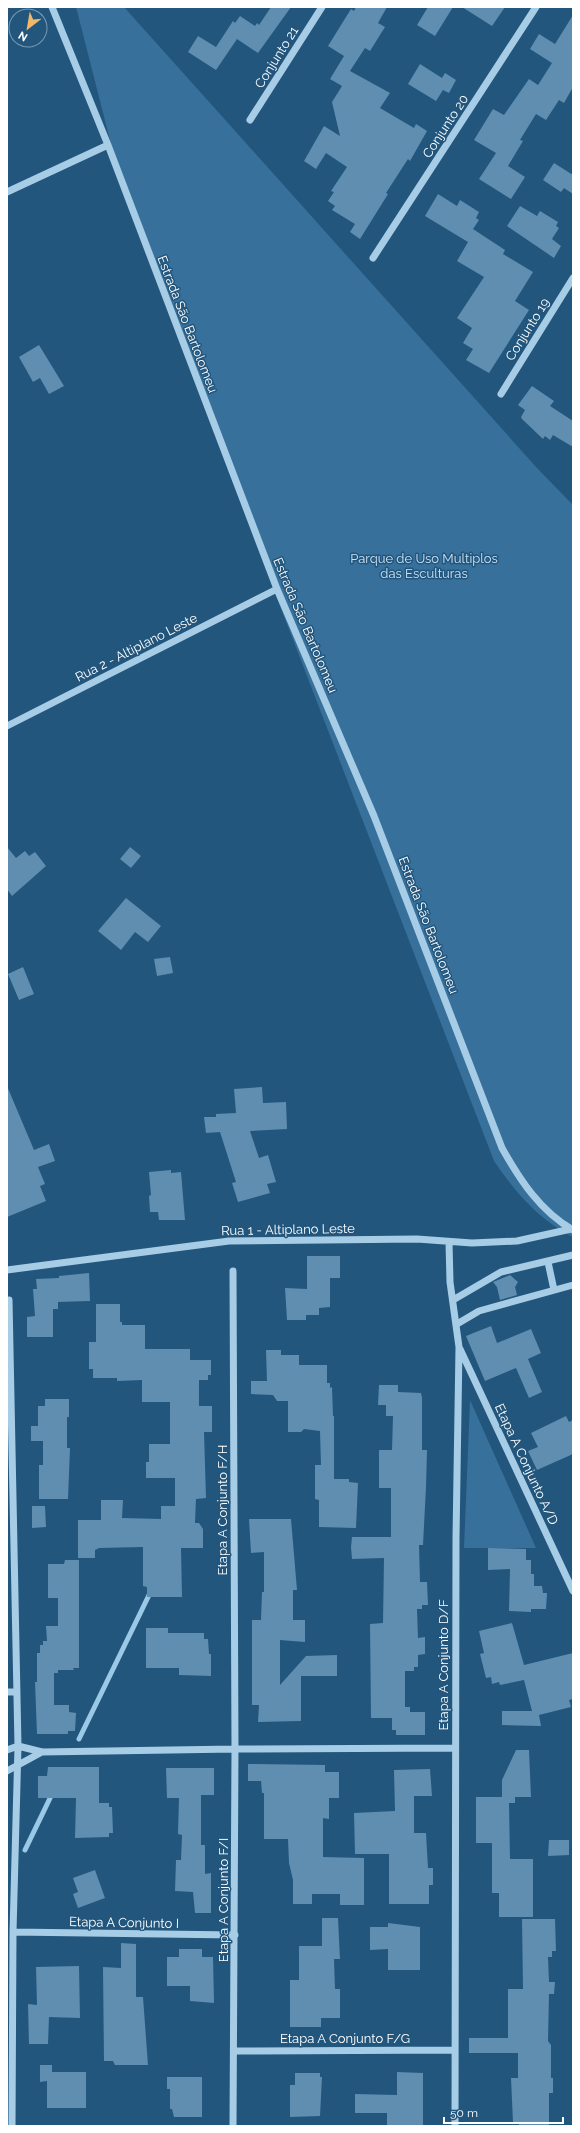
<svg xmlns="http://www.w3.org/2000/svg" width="580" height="2133" font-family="Raleway,sans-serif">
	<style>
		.green { fill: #36709b }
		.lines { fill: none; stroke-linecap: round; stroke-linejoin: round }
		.stream { stroke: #9ac8e7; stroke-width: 5 }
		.building { fill: #5f8eb0 }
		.minor { stroke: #a7cce6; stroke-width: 7 }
		.labels { text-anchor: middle; stroke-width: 3; stroke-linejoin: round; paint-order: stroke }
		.street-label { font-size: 13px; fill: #fff; stroke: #22567d }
		.park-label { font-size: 13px; fill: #cae3f5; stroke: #22567d }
	</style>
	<rect width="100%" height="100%" fill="#22567d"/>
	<path class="green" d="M76 7H124L537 468 573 505V1237C539 1220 515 1192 494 1161L275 593 111 144Z
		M470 1400 536 1548H464Z"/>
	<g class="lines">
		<path class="stream" d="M79 1739 151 1591
			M25 1850 53 1792"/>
	</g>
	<path class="building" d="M271 7H291L258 53 237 39 216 70 188 52 198 36 216 47 233 21 235 23 240 16 255 26 257 23 259 25Z
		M356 7H387L378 23 385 27 370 51 365 48 350 71 390 93 380 108 414 128 416 124 427 131 410 161 408 159 386 193 388 194 360 239 350 232 355 224 332 210 335 206 328 201 334 192 331 191 347 167 326 153 316 169 304 161 324 126 340 136 332 102 342 86 330 79 344 56 328 46 351 9 354 11Z
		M428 7H453L435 36 417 25Z
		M462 7H505L492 26Z
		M573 15V87L564 103 559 100 546 120 536 114 520 140 523 141 508 166 525 177 511 199 479 179 496 153 474 140 493 109 504 115 529 79 538 85 552 63 530 49 539 34 555 44Z
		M420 64 442 78 445 73 456 80 449 93 443 90 436 101 408 84Z
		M554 163 573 175V194L564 188 561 192 543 180Z
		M438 194 457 206 460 200 479 212 476 218 479 220 473 229 505 250 503 254 533 272 515 301 529 310 489 373 466 360 473 349 463 343 472 328 457 318 484 277 457 261 468 242 425 216Z
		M520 206 537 216 540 211 558 222 556 226 559 228 552 239 561 246 554 258 507 226Z
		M39 345 64 386 49 394 40 378 33 382 19 357Z
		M532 386 554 401 550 406 573 421V447L553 435 550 440 545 436 543 439 522 419 521 417 525 410 518 405Z
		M7 847 16 858 25 851 29 856 35 852 46 866 12 896 7 889Z
		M130 847 141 856 131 868 120 859Z
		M126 898 161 926 148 942 135 932 121 950 98 931Z
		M170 957 173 973 157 976 154 959Z
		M23 967 34 994 19 1000 8 974Z
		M7 1086 34 1150 49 1144 55 1161 38 1167 45 1184 40 1186 46 1201 7 1217Z
		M262 1087 263 1103 286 1102 287 1129 250 1131 259 1158 268 1155 276 1182 267 1184 270 1193 238 1202 232 1183 236 1182 220 1132 206 1133 204 1117H216V1114L236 1113 234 1089Z
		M171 1170V1173L181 1172 185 1220H159L158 1212H150L149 1196 151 1195 149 1172Z
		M307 1256H340V1278H330V1307L319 1308V1315H306V1320H287L285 1288 307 1289Z
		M89 1273 90 1301 58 1302V1309H53V1337H27V1317L35 1316 33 1289H37L36 1279 59 1278V1276Z
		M510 1275 518 1282 515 1287 517 1295 500 1300 497 1287 493 1282Z
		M96 1304H120V1322H122V1325H145V1349H190V1360H211V1375H208V1380H199V1406H212V1432H204L206 1498 196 1499 195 1523H199L203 1529V1548H181L182 1597H147V1587L143 1586V1547L99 1548 95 1550V1558H78V1520H101V1500H123L122 1518 161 1519V1506H175V1478H146V1462H149V1444H170V1402H142V1380L117 1381V1378H93V1369H89V1342H96Z
		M491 1326 497 1343 531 1329 541 1353 528 1359 542 1392 529 1398 516 1368 485 1381 466 1336Z
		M266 1350H281V1355H299V1365H327V1383H330V1388L332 1387 333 1416H334V1479H349V1482L358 1483 356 1528 319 1527V1500L315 1499V1465H321L320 1431 304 1429 301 1432H288V1401H277L273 1395 251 1394V1381H267Z
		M379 1385H398V1392L421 1393 422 1398V1450H427L426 1487 423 1545H419L420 1582H427L428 1605H422V1609H417L418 1638 425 1637V1654L418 1655V1667H414V1671H405V1707H410V1712H425V1735H396V1730H392V1718H371L370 1624 383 1623 384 1558 352 1559 351 1547 352 1537H391V1488H379V1450H392L393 1416H386V1405H378Z
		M45 1399H69V1417H67V1448H70L68 1499H39V1465H43V1441H31V1426H38V1406H45Z
		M566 1416 569 1422 573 1420V1454L537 1470 528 1451 538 1447 531 1433Z
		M32 1506H45L46 1527 32 1528Z
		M249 1519H291L297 1590H293V1620H305V1642L280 1640V1685L306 1656 337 1655V1676H301V1721L258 1722 259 1705H252V1620H261L262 1592H264V1552L251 1553Z
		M488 1548 526 1549V1560H531V1574H534V1586H542L543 1593H547L546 1609H531V1612L509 1611 510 1569 488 1570Z
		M65 1560H79V1668H73L74 1670H58V1673H54V1705H69V1712L76 1713 75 1731H68V1734H37L35 1682H37V1653H40V1645H43V1641H47L46 1626H58V1598H48V1564H64Z
		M512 1623 524 1665 573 1653V1699L569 1700 571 1707 539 1715 541 1726 502 1725V1711H532L524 1680 500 1685 499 1682 492 1684 491 1677 486 1678 480 1654 484 1653 479 1631Z
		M146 1628H168V1633H204V1639H208L209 1654H211V1676L179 1675V1668H146Z
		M516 1750H529L531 1797H515V1803H509L510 1859H533V1917H499V1893H492V1843H476V1797H502V1780Z
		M248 1764 325 1765V1772H339V1798H329V1819L323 1818V1857L364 1858V1905H340V1894H312V1904H293V1880L289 1863 288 1839H264V1793H262L261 1781H248Z
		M48 1767H99V1803H109V1807H112L113 1833H109V1837L75 1838 76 1798H38V1776H47Z
		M166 1768H214V1795H201V1845H205V1874L211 1873V1913H195L193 1892 175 1891 176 1860H181L182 1835 178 1834 179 1798H167Z
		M430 1769 432 1796H414V1833H426L428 1868H433V1885H429V1904H389V1854H355L354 1813 395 1811 394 1770Z
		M549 1840H569V1855L548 1856Z
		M95 1870 105 1898 78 1908 73 1894 78 1892 73 1878Z
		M322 1918H338L340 1959H334L335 1989H340V2018H321V2027H290V1980H299V1946H322Z
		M522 1919H555L556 1951H552V1957H548L549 1982H555L554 1994H549L548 2041 551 2045V2078H553V2093H549V2126H519V2123H513L511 2078H518V2053H469V2038H508V1989H523Z
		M388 1923 420 1927V1970H388V1949L370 1950V1927H388Z
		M121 1943 136 1944V1997H143L148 2065H115L113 2061H104L103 1967 121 1968Z
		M179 1949H202V1957H213L214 2003 190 2001V1986H167V1957H179Z
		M79 1966 80 2018 49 2017 48 2044H29L28 2004 37 2005 36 1967Z
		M40 2065H52V2072H86V2108H47V2081L40 2082Z
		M397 2072 423 2073V2126H387V2113H355V2094L397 2095Z
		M295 2073H320V2077H322L320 2116 290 2117V2085H295Z
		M167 2077H202V2117H174L172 2109H170V2089H167Z"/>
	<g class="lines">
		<path class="minor" d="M52 7 108 145 277 589 374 816 502 1148C520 1180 540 1211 573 1230
			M250 120 322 7
			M7 192 108 145
			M373 258 536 7
			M501 394 573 278
			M7 726 277 589
			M449 1242 450 1282 459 1347 456 1538 455 2126
			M548 1262 554 1290
			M7 1270 229 1241 417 1239 472 1243 517 1241 571 1229
			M9 1300 18 1746 13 1932 12 2126
			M453 1300 501 1272 573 1255
			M457 1324 479 1311 573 1285
			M460 1349 573 1591
			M7 1692H16
			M18 1746 42 1752 235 1749 454 1748
			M7 1750 18 1746
			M7 1771 42 1752
			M13 1932 235 1935
			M235 2051 455 2050
			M233 2126 235 1749 233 1271"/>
	</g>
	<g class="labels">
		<g class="street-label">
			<text transform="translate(276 57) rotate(-58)" y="5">Conjunto 21</text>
			<text transform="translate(445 126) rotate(-57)" y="5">Conjunto 20</text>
			<text transform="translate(188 324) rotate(69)" y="5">Estrada São Bartolomeu</text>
			<text transform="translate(527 329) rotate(-58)" y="5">Conjunto 19</text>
			<text transform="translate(306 625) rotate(67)" y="5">Estrada São Bartolomeu</text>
			<text transform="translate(136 647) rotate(-27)" y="5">Rua 2 - Altiplano Leste</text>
			<text transform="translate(429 925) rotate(69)" y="5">Estrada São Bartolomeu</text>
			<text transform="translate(288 1229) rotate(-1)" y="5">Rua 1 - Altiplano Leste</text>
			<text transform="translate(527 1464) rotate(65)" y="5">Etapa A Conjunto A/D</text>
			<text transform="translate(222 1510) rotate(-90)" y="5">Etapa A Conjunto F/H</text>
			<text transform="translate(443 1665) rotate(-90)" y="5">Etapa A Conjunto D/F</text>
			<text transform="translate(223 1900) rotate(-90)" y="5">Etapa A Conjunto F/I</text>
			<text transform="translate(124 1922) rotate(1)" y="5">Etapa A Conjunto I</text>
			<text x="345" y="2043">Etapa A Conjunto F/G</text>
		</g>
		<g class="park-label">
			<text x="424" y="563">Parque de Uso Multiplos<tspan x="424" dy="15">das Esculturas</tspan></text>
		</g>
	</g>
	<rect width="580" height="2133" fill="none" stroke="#ffffff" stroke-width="16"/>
	<g transform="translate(28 28) rotate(211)"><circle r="19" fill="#22567d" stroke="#7a9ab1"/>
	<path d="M0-3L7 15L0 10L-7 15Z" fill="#f1b869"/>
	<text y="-6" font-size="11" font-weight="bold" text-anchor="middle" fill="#ffffff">N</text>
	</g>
	<path d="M444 2117v6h119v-6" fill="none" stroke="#ffffff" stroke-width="2"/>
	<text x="450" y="2117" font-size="12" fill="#ffffff" stroke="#22567d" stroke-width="3" paint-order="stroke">50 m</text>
</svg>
